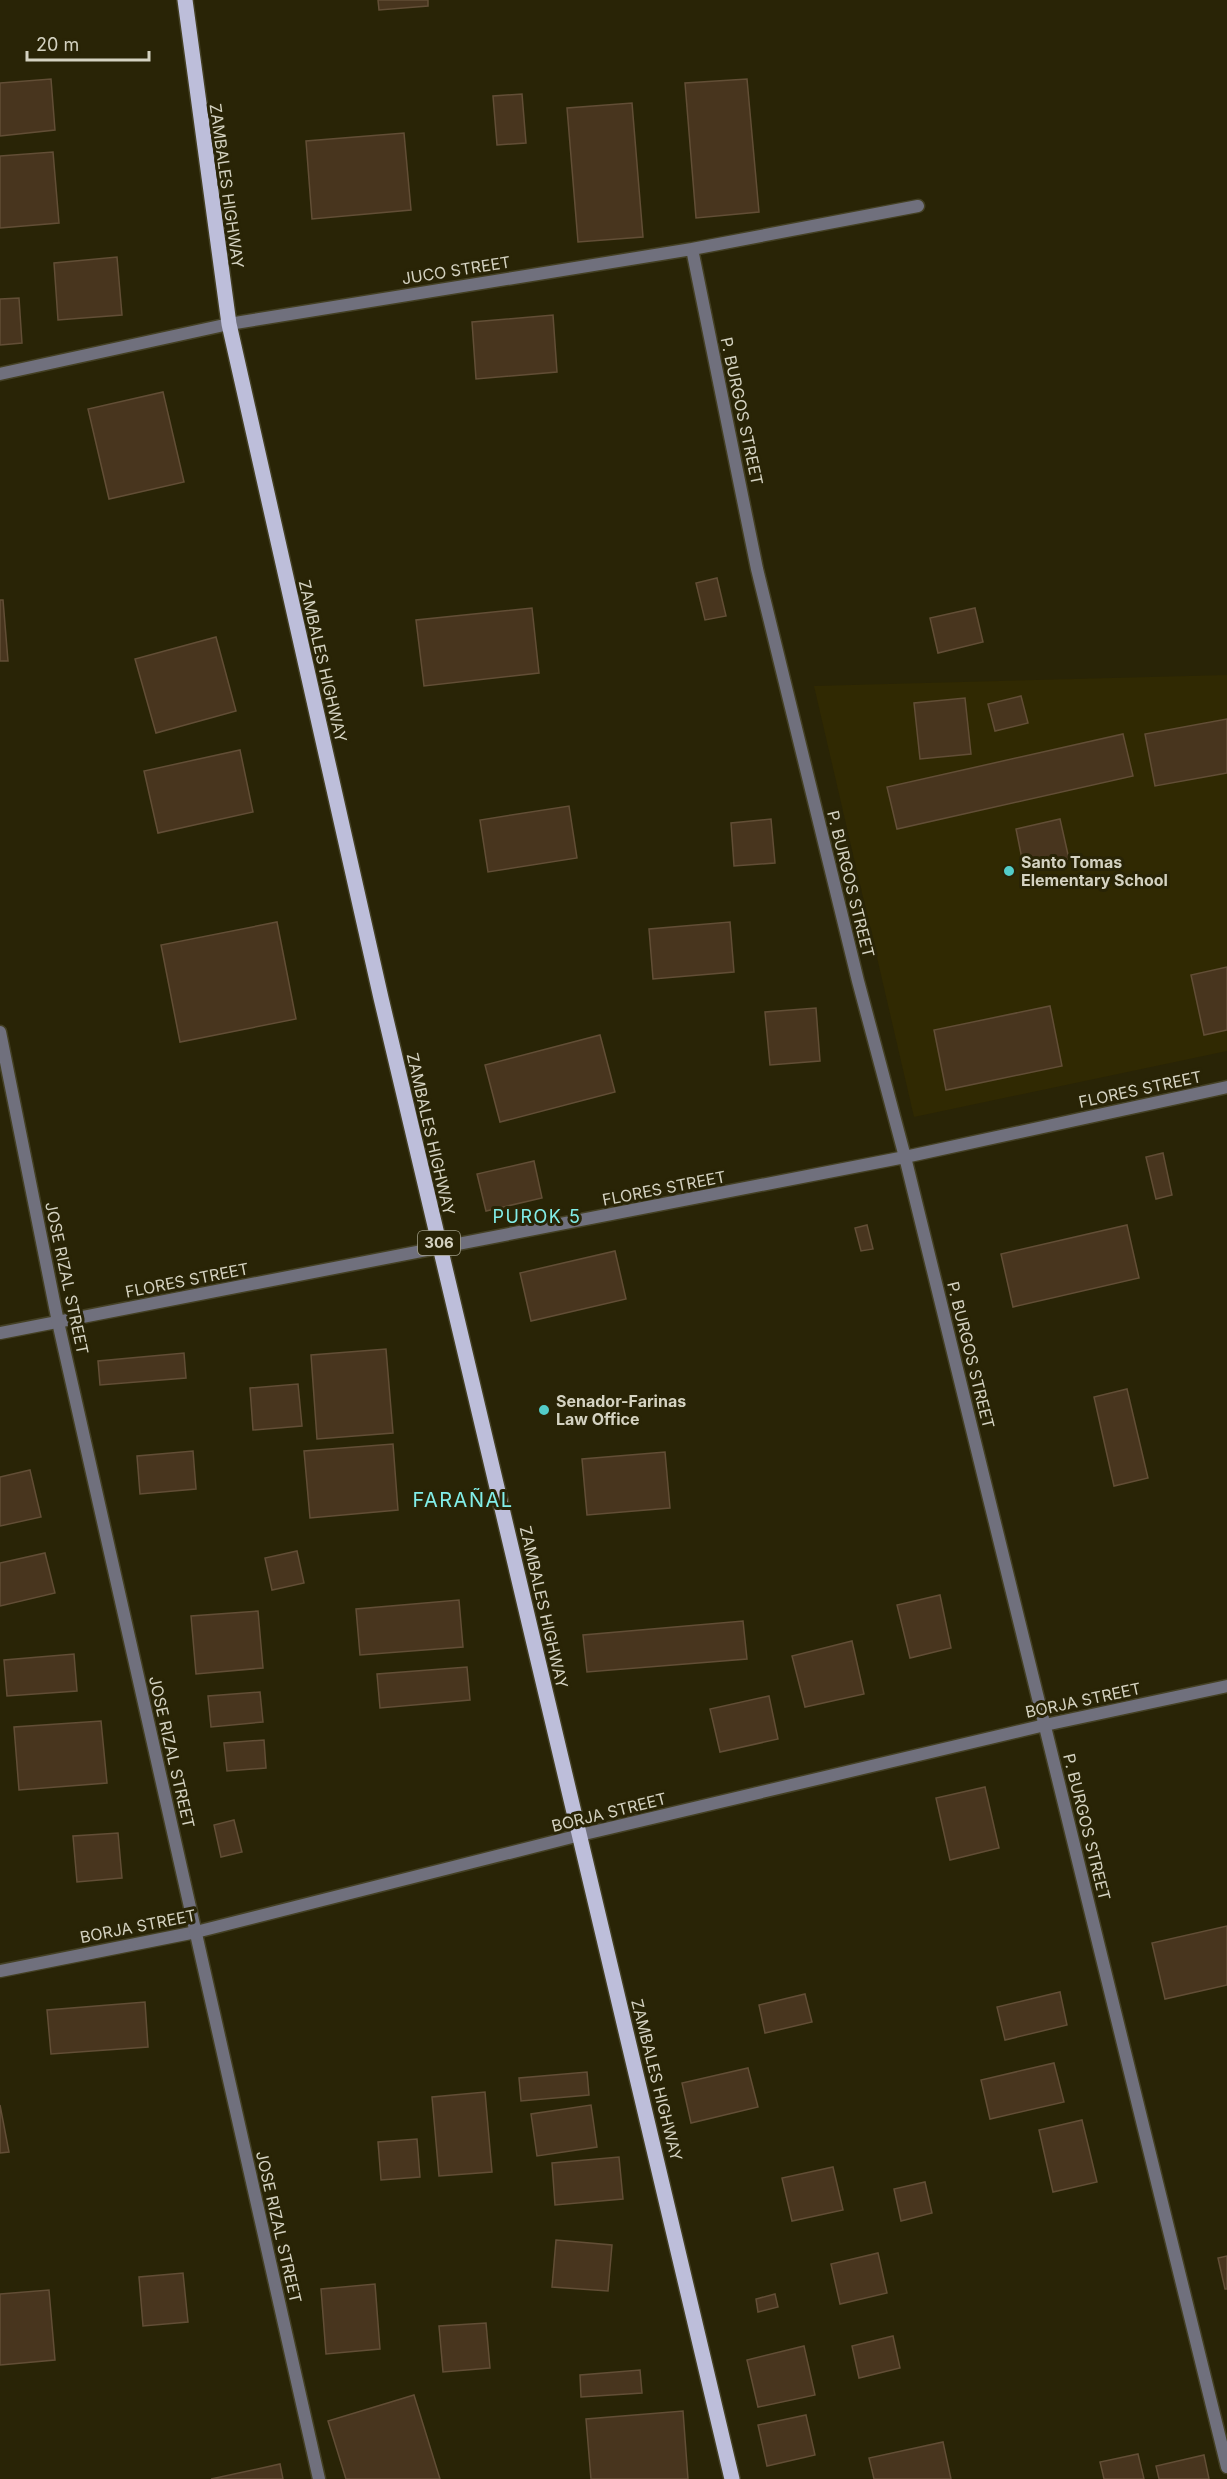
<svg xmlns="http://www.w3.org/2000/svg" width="1227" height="2479" font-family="Inter,sans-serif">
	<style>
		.built { fill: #302902 }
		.building { fill: #48351e; stroke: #624e36; stroke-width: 1.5 }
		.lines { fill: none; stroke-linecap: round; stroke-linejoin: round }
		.minor-casing { stroke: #444024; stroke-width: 15 }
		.tertiary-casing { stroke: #444024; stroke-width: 15 }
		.primary-casing { stroke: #444024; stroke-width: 18 }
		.minor { stroke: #70707d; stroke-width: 12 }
		.tertiary { stroke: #70707d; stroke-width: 12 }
		.primary { stroke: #bdbeda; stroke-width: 15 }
		.poi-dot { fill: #53cdc9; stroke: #292406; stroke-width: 2 }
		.labels { text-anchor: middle; stroke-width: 6; stroke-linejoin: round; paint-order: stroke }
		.shield { fill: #292406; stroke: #a19e89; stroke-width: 1.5 }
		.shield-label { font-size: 15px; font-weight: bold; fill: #d4d2c1 }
		.street-label { font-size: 16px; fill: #d4d2c1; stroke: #292406 }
		.poi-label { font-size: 16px; font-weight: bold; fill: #d4d2c1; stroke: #292406; text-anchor: start }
		.neighbourhood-label { font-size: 18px; letter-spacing: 1.5px; fill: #82eee9; stroke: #292406 }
		.quarter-label { font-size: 20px; letter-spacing: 1.5px; fill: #82eee9; stroke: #292406 }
	</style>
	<rect width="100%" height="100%" fill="#292406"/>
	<path class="built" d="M1227 675V1051L914 1117 814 686Z"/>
	<path class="building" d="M378 0H428V6L379 10Z
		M51 79 55 130 0 136V83Z
		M747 79 759 212 696 218 685 83Z
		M522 94 526 143 497 145 493 96Z
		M632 103 643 237 578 242 567 108Z
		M404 133 411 210 312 219 306 141Z
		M53 152 59 223 0 228V156Z
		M117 257 122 315 58 320 54 263Z
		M19 298 22 343 0 345V299Z
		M553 315 557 372 476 379 472 322Z
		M163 392 184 482 109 499 88 409Z
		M717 578 726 616 705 620 696 583Z
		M0 600H3L8 661H0Z
		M532 608 539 673 424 686 416 620Z
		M975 608 983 642 938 653 930 618Z
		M216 637 236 711 156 733 135 659Z
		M1021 696 1028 723 995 731 988 704Z
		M965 698 971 754 920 759 914 703Z
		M1227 719V773L1155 786 1145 734Z
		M1123 734 1133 776 897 829 887 787Z
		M240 750 253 812 158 833 144 771Z
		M569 806 577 858 488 872 480 820Z
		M771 819 775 863 734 866 731 823Z
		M1060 819 1069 859 1024 869 1016 829Z
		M277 922 296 1019 180 1042 161 945Z
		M730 922 734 972 653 979 649 929Z
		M1227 967V1030L1204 1035 1191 975Z
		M1050 1006 1062 1066 946 1090 934 1030Z
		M816 1008 820 1061 770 1065 765 1012Z
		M600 1035 615 1092 500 1122 485 1065Z
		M1163 1153 1172 1195 1156 1199 1146 1157Z
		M534 1161 542 1198 486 1211 477 1174Z
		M867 1225 873 1249 861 1251 855 1228Z
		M1127 1225 1139 1278 1013 1307 1001 1254Z
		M615 1251 626 1299 531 1321 520 1273Z
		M386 1349 393 1433 317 1439 311 1355Z
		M184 1353 186 1378 100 1385 98 1361Z
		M298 1384 302 1426 253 1430 250 1388Z
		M1127 1389 1148 1478 1114 1486 1094 1397Z
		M393 1444 398 1510 310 1518 304 1451Z
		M193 1451 196 1489 140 1494 137 1456Z
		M665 1452 670 1508 587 1515 582 1459Z
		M30 1470 41 1517 0 1526V1477Z
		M297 1551 304 1583 272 1590 265 1558Z
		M45 1553 55 1593 0 1606V1563Z
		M940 1595 951 1648 910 1658 897 1605Z
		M459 1600 463 1647 360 1655 356 1609Z
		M258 1611 263 1668 196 1674 191 1616Z
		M743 1621 747 1659 587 1672 583 1635Z
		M852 1641 864 1694 805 1707 792 1656Z
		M74 1654 77 1691 7 1696 4 1660Z
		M467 1667 470 1700 380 1708 377 1674Z
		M260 1692 263 1722 211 1727 208 1696Z
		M769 1696 778 1739 720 1752 710 1709Z
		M101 1721 107 1783 19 1790 14 1727Z
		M264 1740 266 1768 227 1771 224 1743Z
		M985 1787 999 1848 950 1860 936 1798Z
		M234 1820 242 1852 221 1857 214 1825Z
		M118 1833 122 1878 77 1882 73 1836Z
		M1227 1926V1985L1165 1999 1152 1943Z
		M1060 1992 1067 2025 1005 2040 997 2007Z
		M805 1994 812 2022 765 2033 759 2005Z
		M145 2002 148 2047 51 2054 47 2010Z
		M1054 2063 1064 2102 990 2119 981 2080Z
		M748 2068 758 2107 691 2123 682 2083Z
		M587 2072 589 2095 521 2101 519 2078Z
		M485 2092 492 2172 439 2176 432 2097Z
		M0 2105 9 2152 0 2153Z
		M591 2105 597 2147 537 2156 531 2114Z
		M1082 2120 1097 2182 1053 2192 1039 2130Z
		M417 2139 420 2177 381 2180 378 2142Z
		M619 2157 623 2199 555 2205 552 2163Z
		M833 2167 843 2210 792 2221 782 2178Z
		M925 2182 932 2213 901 2221 894 2189Z
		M556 2240 612 2245 608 2291 552 2287Z
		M878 2253 887 2293 840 2304 831 2264Z
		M1227 2256V2289H1225L1218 2258Z
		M183 2273 188 2322 143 2326 139 2277Z
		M375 2284 380 2349 326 2354 321 2289Z
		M49 2290 55 2360 0 2365V2294Z
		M775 2294 778 2307 758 2312 756 2299Z
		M486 2323 490 2368 443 2372 439 2326Z
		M893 2336 900 2368 859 2378 852 2346Z
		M804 2346 815 2395 758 2407 747 2360Z
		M640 2370 642 2393 581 2397 580 2375Z
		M414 2395 440 2479H346L328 2421Z
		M683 2411 688 2479H591L586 2419Z
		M806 2415 815 2455 767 2466 758 2425Z
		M943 2442 951 2479H874L869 2458Z
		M1138 2454 1144 2479H1104L1100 2462Z
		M1204 2455 1209 2479H1159L1156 2466Z
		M280 2464 283 2479H211Z"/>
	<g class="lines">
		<defs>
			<path id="minor" d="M692 249 757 569 858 981 905 1157 1227 2467
				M229 324 692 249 918 206
				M0 1333 905 1157 1227 1087
				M0 1971 196 1932 580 1835 1045 1725 1227 1686"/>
			<path id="tertiary" d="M0 374 229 324
				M0 1032 58 1322 319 2479"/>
			<path id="primary" d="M185 0 229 324 381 998 732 2479"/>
		</defs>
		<use href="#minor" class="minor-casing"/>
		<use href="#tertiary" class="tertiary-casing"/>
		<use href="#primary" class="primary-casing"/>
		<use href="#minor" class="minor"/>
		<use href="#tertiary" class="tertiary"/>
		<use href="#primary" class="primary"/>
	</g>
	<g class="poi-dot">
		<circle cx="1009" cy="871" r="6"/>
		<circle cx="544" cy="1410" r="6"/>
	</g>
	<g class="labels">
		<rect class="shield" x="418" y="1231" width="42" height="24" rx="4.5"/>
		<g class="shield-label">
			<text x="439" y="1248">306</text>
		</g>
		<g class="street-label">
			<text transform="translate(227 186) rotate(82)" y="6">ZAMBALES HIGHWAY</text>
			<text transform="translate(456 270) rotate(-9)" y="6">JUCO STREET</text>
			<text transform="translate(742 411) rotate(78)" y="6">P. BURGOS STREET</text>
			<text transform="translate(323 661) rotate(77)" y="6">ZAMBALES HIGHWAY</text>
			<text transform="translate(851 884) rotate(76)" y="6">P. BURGOS STREET</text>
			<text transform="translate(1140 1089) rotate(-12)" y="6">FLORES STREET</text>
			<text transform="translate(431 1134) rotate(77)" y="6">ZAMBALES HIGHWAY</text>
			<text transform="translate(664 1188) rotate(-11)" y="6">FLORES STREET</text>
			<text transform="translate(67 1278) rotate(78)" y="6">JOSE RIZAL STREET</text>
			<text transform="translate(187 1280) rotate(-11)" y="6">FLORES STREET</text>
			<text transform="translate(971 1355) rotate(76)" y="6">P. BURGOS STREET</text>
			<text transform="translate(544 1607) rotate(77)" y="6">ZAMBALES HIGHWAY</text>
			<text transform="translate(1083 1700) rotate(-12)" y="6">BORJA STREET</text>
			<text transform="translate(172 1752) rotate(77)" y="6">JOSE RIZAL STREET</text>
			<text transform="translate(609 1812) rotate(-14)" y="6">BORJA STREET</text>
			<text transform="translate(1087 1827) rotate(76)" y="6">P. BURGOS STREET</text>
			<text transform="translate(138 1926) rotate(-11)" y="6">BORJA STREET</text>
			<text transform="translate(657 2080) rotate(76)" y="6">ZAMBALES HIGHWAY</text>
			<text transform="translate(279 2227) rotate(77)" y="6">JOSE RIZAL STREET</text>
		</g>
		<g class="poi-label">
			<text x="1021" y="868">Santo Tomas<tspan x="1021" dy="18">Elementary School</tspan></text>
			<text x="556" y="1407">Senador-Farinas<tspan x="556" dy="18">Law Office</tspan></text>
		</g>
		<g class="neighbourhood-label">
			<text x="537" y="1223">PUROK 5</text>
		</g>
		<g class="quarter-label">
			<text x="463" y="1507">FARAÑAL</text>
		</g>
	</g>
	<path d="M27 51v9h122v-9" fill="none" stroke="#d4d2c1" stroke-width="3"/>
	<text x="36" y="51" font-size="18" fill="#d4d2c1" stroke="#292406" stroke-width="4.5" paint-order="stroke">20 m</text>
</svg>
